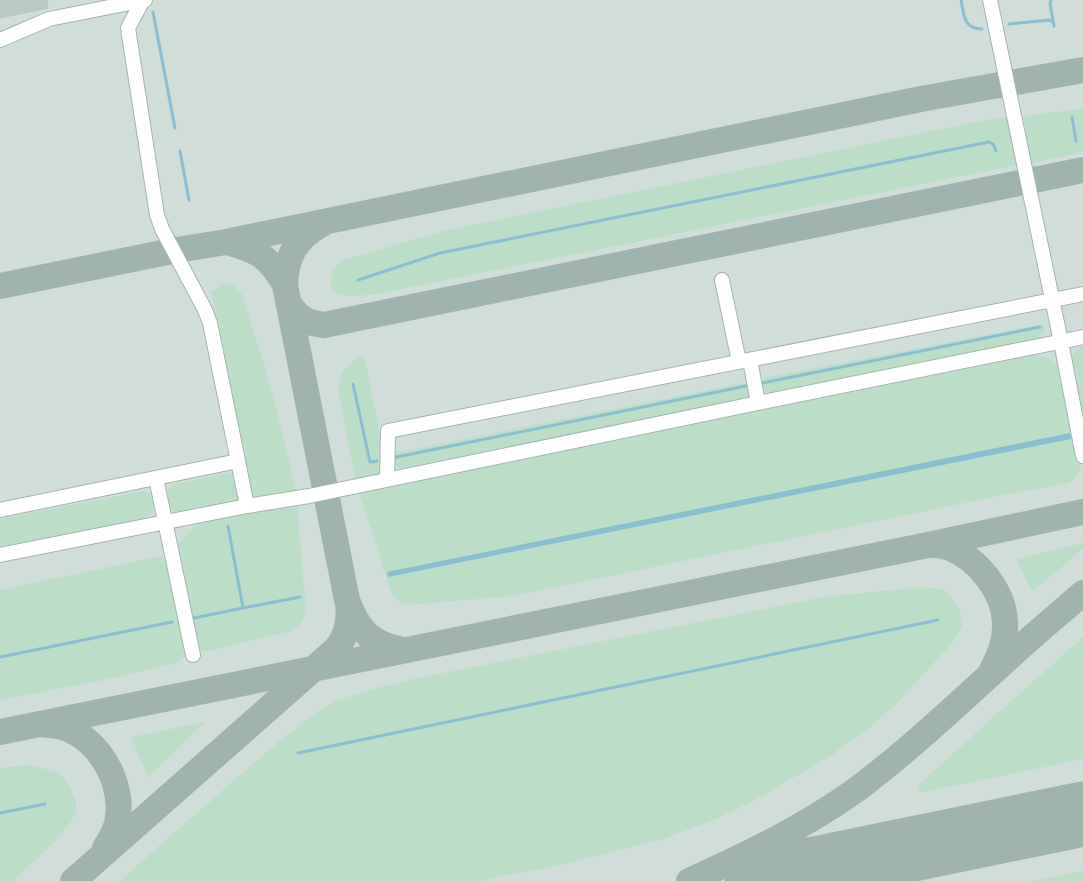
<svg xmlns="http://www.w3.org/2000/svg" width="1083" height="881" font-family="Inter,sans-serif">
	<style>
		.built { fill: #d1ddd9 }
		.green { fill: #bcdec9 }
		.water { fill: #8bbed1 }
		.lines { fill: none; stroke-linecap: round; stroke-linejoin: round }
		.stream { stroke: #8bbed1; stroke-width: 3 }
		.taxiway { stroke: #a0b3af; stroke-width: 26 }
		.runway { stroke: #a0b3af; stroke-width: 65 }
		.building { fill: #bbcac6; stroke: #b5c6c1 }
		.minor-casing { stroke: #a5b5b1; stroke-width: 16 }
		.minor { stroke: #fff; stroke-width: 14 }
	</style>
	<rect width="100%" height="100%" fill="#e3ede9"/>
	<path class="built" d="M0 0H1083V881H0Z"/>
	<path class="green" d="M1083 109V152L1032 163 1023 116Z
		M1007 117 1017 165 373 295 346 296 331 291 332 270 341 261 443 231 975 122Z
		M219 283C232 283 235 284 242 295L273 394 296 491 256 499 251 494 211 290 220 289Z
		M1042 324 1044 325 1045 330 1038 339 1034 341 770 393C763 391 762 388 761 381L765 378Z
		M1081 346H1083V430L1070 363C1072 355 1074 351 1081 346Z
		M364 355 381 438 382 469 380 473 377 474 355 479 338 389C341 371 347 363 364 355Z
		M1033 355C1051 356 1058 361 1063 378L1081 466C1079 475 1076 478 1068 483L999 496 513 596 410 605C398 603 396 600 390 589L359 493Z
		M744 383 747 384 749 390 747 398 744 399 403 468H400C394 465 392 459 395 453Z
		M234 472 241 496 237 500 178 513C165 508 161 492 174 484Z
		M143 491 151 494 155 506 152 514 144 519 0 548V519Z
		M297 505 306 610C303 621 300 625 291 631L209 651H203L197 647 176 547 198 522Z
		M1083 543V549L1032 592 1016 559Z
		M166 555 187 652 180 662 104 680 0 700V590Z
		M920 587 936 588 944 590 954 601 961 613 962 625 954 641 898 702 873 725 832 755 757 799 711 821 663 839 556 866 477 881H120L152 852 277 743 314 714 335 701 368 690 418 678 824 597Z
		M1083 637V759L924 792 919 791V787L920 783Z
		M205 722 148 778 131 737Z
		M27 765 42 768 55 772 66 779 76 800V813L69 825 53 843 13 881H0V768Z
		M1083 871V881H1032Z"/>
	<path class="water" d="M1070 433 1071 439 388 577 387 572Z"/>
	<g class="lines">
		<path class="stream" d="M961 0C964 14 963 29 982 29
			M1051 0 1050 4 1054 26
			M153 12 175 128
			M1009 24 1050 20 1053 22
			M1072 117 1076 141
			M180 151 189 200
			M358 280 440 253 989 142 993 144 996 151
			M762 383 1040 327
			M353 384 370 462 377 461
			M392 458 746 386
			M228 526 243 608 300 597
			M194 618 243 608
			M0 657 172 622
			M298 753 938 620
			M0 813 45 804"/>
		<path class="taxiway" d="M322 224C296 238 286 256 285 285L347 600C358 630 371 645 404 650
			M226 242C257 250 269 256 285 285
			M0 286 177 250 226 242 921 99 1083 70
			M288 302C298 317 305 323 324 325L1083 170
			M932 545C938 545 945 546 950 548 978 559 1004 592 1005 622 1006 641 1000 654 992 670
			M46 725C89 724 124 775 118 817 117 829 111 838 105 848
			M0 732 928 545 1083 512
			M73 881 336 649C347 636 350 620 348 603
			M689 881C747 855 804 827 856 790 912 748 962 700 1014 653 1036 633 1060 613 1083 593
			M763 881 776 856 794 834"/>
		<path class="runway" d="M757 881 1083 814"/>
	</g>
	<path class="building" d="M0 0H47L48 8 0 18Z"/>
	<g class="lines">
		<defs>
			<path id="minor" d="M143 0 128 28 157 215 162 229 205 310 210 323 238 461
				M990 0 1061 342 1083 456
				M0 40 49 19 145 0
				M722 280 739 362
				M750 360 758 403
				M156 478 193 655
				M387 480 388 431 1083 294
				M0 510 238 461 247 506
				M0 555 247 506 309 496 758 403 1083 337"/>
		</defs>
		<use href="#minor" class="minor-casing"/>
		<use href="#minor" class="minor"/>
	</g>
</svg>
